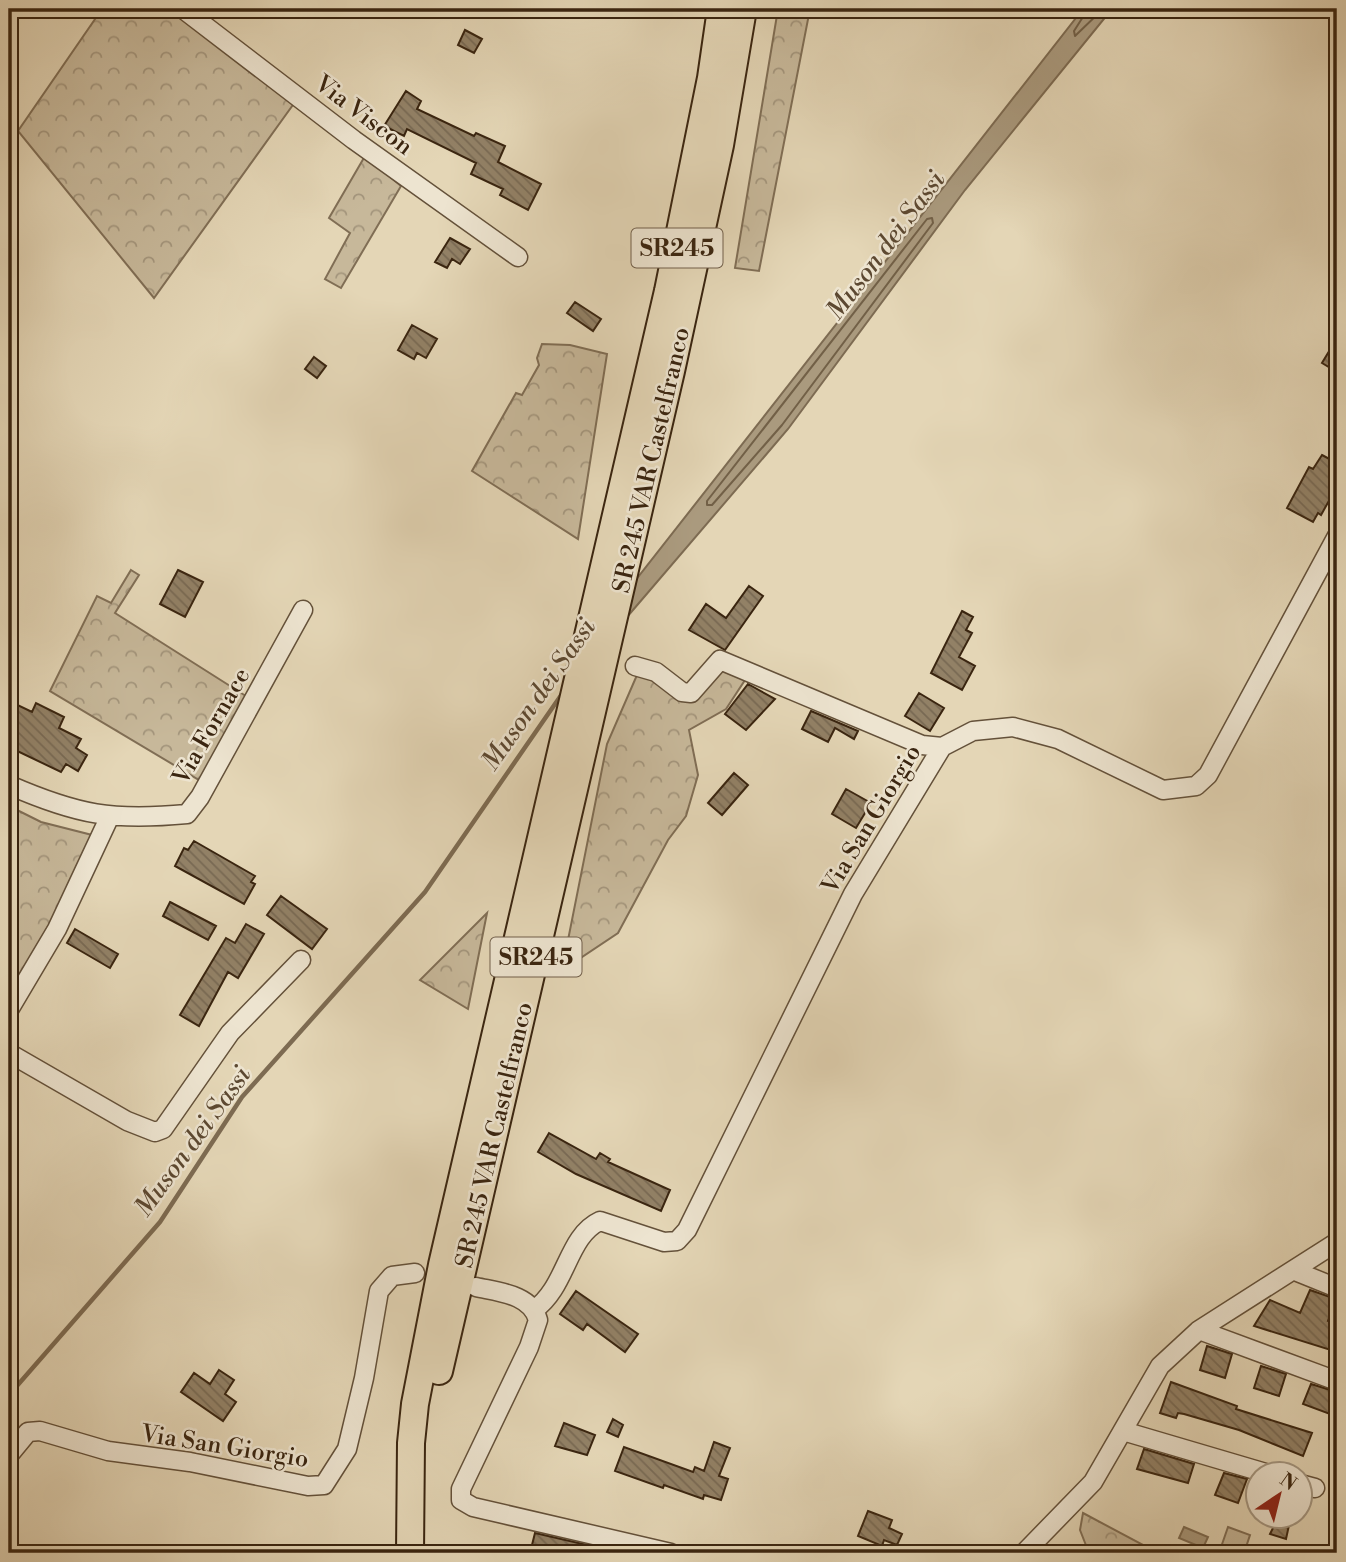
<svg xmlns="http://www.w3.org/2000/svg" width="1346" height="1562" font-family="'Libre Bodoni',serif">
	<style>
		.forest { fill: url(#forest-crowns); stroke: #806e55; stroke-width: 2 }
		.pitch { fill: #c7b89a; stroke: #806e55; stroke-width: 2 }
		.water { fill: #aa9a7e; stroke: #7d6b52; stroke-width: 2 }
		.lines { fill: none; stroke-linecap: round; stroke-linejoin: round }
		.shore { stroke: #726047; stroke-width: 2 }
		.stream { stroke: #7d6b52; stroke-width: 4.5 }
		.building { fill: url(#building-back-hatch); stroke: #3a2510; stroke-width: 2 }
		.minor-casing { stroke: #64513a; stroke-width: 21 }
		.highway-casing { stroke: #3a2510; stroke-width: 30 }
		.minor { stroke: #ede4d0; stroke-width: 18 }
		.highway { stroke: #e4d6b6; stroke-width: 26 }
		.labels { text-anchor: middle; stroke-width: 5; stroke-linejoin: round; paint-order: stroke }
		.shield { fill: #ede4d0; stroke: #705e4a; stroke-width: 2 }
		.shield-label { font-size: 23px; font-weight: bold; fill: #3a2510 }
		.street-label { font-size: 24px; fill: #3a2510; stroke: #ede4d0 }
		.water-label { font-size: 26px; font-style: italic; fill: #5c4831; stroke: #ede4d0 }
	</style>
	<defs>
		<pattern id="forest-crowns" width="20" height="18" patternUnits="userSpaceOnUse" patternTransform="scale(1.75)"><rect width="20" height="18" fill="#c7b89a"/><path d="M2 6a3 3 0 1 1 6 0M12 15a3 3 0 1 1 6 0" fill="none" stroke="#a3957c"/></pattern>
		<pattern id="building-back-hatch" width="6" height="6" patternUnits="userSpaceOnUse" patternTransform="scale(1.75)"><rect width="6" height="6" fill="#928166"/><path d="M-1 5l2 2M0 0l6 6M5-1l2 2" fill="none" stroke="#786953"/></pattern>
	</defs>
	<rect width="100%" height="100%" fill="#e4d6b6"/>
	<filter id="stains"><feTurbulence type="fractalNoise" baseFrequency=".00286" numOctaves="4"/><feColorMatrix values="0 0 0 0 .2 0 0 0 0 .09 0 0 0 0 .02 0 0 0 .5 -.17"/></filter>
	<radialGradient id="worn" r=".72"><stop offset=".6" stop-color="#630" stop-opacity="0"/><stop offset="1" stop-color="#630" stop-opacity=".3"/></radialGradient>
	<path class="forest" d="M102 9H175L295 102 154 298 18 131Z
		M778 9H810L759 271 735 268Z
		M365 156 401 186 341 288 325 279 350 233 329 218Z
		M542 344 570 345 607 354 578 539 472 471 516 393 522 395 539 365 537 358Z
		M131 570 139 575 115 613 249 698 204 783 50 691 97 596 111 603Z
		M721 667 745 680 726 709 689 730 698 775 686 816 668 840 618 933 573 963 566 950 607 744 637 675 653 679 686 700Z
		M9 806 41 822 96 836 9 1000Z
		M487 913 468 1009 420 980Z
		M1083 1513 1158 1553H1159H1089L1080 1530Z"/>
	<path class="pitch" d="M1228 1527 1250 1535 1244 1553H1219Z"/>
	<path class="water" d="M1083 9H1112L965 190 788 429 627 617 635 581Z
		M1184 1527 1208 1537 1203 1548 1179 1538Z"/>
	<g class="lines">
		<path class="shore" d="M1088 9 1074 31 1075 36 1103 9
			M932 218 933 223 782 425 712 505H707V501L927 219Z"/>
		<path class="stream" d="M9 1395 160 1222 242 1097 425 892 564 691"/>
	</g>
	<path class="building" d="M465 30 482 39 474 53 458 45Z
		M406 91 421 101 417 109 474 136 476 133 505 146 498 162 541 184 528 210 500 195 503 189 471 174 476 163 407 129 404 136 384 126Z
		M450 238 470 249 460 264 452 259 447 268 435 262Z
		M575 302 601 319 593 331 567 313Z
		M412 325 437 339 426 358 417 353 414 359 398 350Z
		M1337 338V372L1322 363Z
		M314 357 326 366 317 378 305 369Z
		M1322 455 1337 463V478L1331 488 1335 490 1321 515 1318 513 1313 522 1287 508 1309 467 1313 469Z
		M178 570 203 582 185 617 160 604Z
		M749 586 763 596 725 650 689 630 706 604 726 618Z
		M962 611 973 617 966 630 972 633 959 657 975 666 962 690 931 673Z
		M748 684 775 699 746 730 725 714Z
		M919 693 944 708 930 731 905 716Z
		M9 701 32 712 36 703 64 717 59 728 81 739 76 748 87 755 78 771 66 764 61 772 9 747Z
		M811 711 858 731 854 739 835 728 828 742 802 729Z
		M734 773 748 785 722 815 708 803Z
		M846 789 871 803 856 828 832 814Z
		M194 841 255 876 251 882 255 884 244 904 175 866 184 848 188 850Z
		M281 896 327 929 312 949 267 915Z
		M170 902 216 926 208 940 163 916Z
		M246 924 264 934 238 978 228 972 199 1026 180 1015 226 938 235 943Z
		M75 929 118 954 110 968 67 943Z
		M549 1133 596 1159 600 1153 610 1159 608 1162 670 1190 661 1211 576 1174 538 1152Z
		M1310 1290 1336 1299 1328 1321 1337 1324V1352L1254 1326 1270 1300 1300 1313Z
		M576 1291 638 1334 625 1352 587 1324 583 1330 560 1314Z
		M1207 1346 1232 1354 1225 1378 1200 1370Z
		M1261 1366 1286 1374 1279 1396 1254 1388Z
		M219 1370 234 1380 225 1394 236 1402 223 1421 181 1392 194 1373 210 1384Z
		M1171 1382 1237 1406 1236 1409 1312 1433 1303 1456 1239 1430 1184 1414 1178 1413 1176 1418 1160 1413Z
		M1311 1384 1337 1392 1330 1414 1303 1404Z
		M613 1419 623 1425 618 1437 607 1432Z
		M564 1423 595 1435 587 1455 555 1446Z
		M714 1442 730 1448 719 1476 728 1479 721 1500 704 1495 703 1499 664 1485 663 1488 615 1471 624 1447 693 1472 695 1467 704 1471Z
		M1144 1449 1194 1464 1188 1483 1137 1469Z
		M1224 1473 1247 1479 1238 1503 1215 1495Z
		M868 1511 892 1520 889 1528 902 1534 897 1545 884 1540 882 1546 858 1536Z
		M1279 1516H1291L1286 1539 1270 1534Z
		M535 1533 622 1553H530Z"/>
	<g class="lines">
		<defs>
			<path id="minor" d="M183 9 354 140 518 257
				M635 666 656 672 682 692 691 693 720 660 922 745 942 747
				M9 785C78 815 112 821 187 814L200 797 303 610
				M9 1010 57 929 109 818
				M9 1053 127 1121 155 1132 163 1129 230 1033 301 960
				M1295 1271 1337 1288
				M476 1287C498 1292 531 1294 538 1320L529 1347 461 1489V1500L473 1507 671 1553
				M534 1310C567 1287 567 1236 600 1221L664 1242 677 1241 687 1230 853 894 942 747 973 731 1013 727 1058 739 1163 790 1196 786 1208 775 1337 536
				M1199 1330 1337 1381
				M1123 1431 1269 1474
				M9 1455 28 1432 40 1431 108 1451 190 1462 308 1486 324 1485 347 1449 364 1378 379 1291 392 1276 415 1273
				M1300 1484 1315 1488
				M1024 1553 1093 1482 1160 1366 1199 1330 1337 1242"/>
			<path id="highway" d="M439 1371 671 371 720 145 743 9
				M410 1553 411 1443 415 1404 442 1265 668 291 711 78 721 9"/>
		</defs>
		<use href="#minor" class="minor-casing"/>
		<use href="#highway" class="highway-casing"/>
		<use href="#minor" class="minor"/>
		<use href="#highway" class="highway"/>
	</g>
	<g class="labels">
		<g class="shield">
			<rect x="631.5" y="228.5" width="91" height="39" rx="5"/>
			<rect x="490.5" y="937.5" width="91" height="39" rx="5"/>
		</g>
		<g class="shield-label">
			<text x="677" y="256">SR245</text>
			<text x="536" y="965">SR245</text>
		</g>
		<g class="street-label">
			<text transform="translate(364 115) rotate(37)" y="8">Via Viscon</text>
			<text transform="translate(651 460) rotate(-77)" y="8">SR 245 VAR Castelfranco</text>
			<text transform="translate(211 726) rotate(-60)" y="8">Via Fornace</text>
			<text transform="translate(871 819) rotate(-59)" y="8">Via San Giorgio</text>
			<text transform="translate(494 1135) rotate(-77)" y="8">SR 245 VAR Castelfranco</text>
			<text transform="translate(225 1446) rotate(9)" y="8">Via San Giorgio</text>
		</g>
		<g class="water-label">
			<text transform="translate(885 245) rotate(-53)" y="9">Muson dei Sassi</text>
			<text transform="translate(538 694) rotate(-55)" y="9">Muson dei Sassi</text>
			<text transform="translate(192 1141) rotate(-54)" y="9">Muson dei Sassi</text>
		</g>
	</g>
	<rect width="1346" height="1562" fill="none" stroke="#e4d6b6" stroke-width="35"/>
	<rect x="10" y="10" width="1325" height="1541" fill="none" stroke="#3a2510" stroke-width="3.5"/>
	<rect x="18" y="18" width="1311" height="1527" fill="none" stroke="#3a2510" stroke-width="2"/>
	<g transform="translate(1279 1495) rotate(35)"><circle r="33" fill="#ede4d0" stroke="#a59883" stroke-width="2"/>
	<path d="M0-5L12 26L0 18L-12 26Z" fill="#8f2418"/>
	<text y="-10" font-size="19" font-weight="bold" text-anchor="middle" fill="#3a2510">N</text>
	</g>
	<rect width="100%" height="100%" filter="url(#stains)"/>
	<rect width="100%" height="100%" fill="url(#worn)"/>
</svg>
